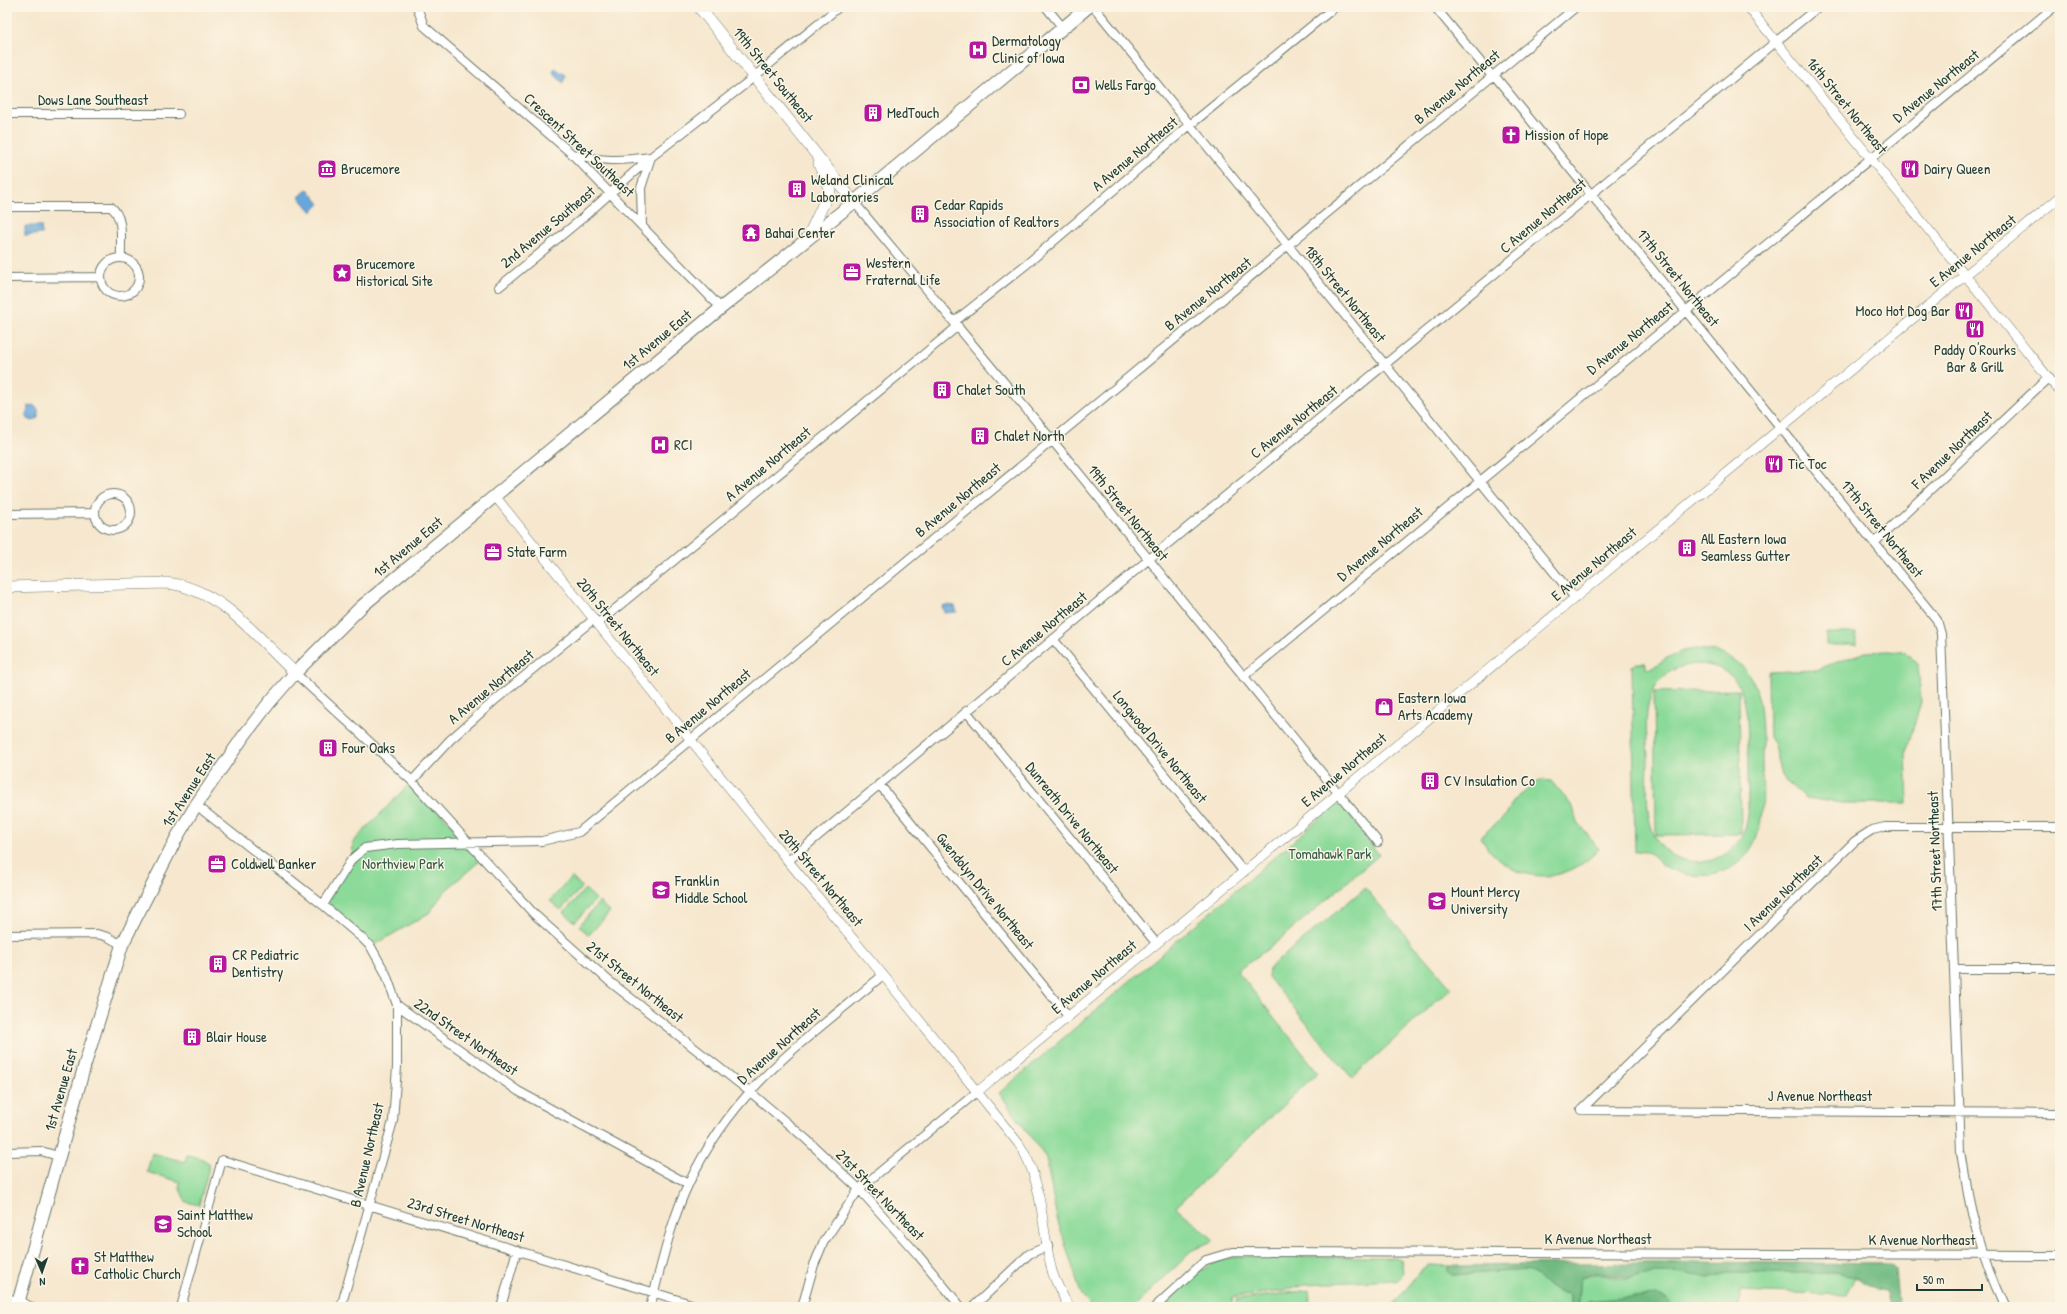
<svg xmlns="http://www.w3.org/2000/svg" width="2067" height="1314" font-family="'Patrick Hand',sans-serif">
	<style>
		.green { fill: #8bda99; stroke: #558c66; fill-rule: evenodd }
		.forest { fill: #70ba81; stroke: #487c5a }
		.water { fill: #68a7db; stroke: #447288 }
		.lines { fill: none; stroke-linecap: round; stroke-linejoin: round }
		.minor-casing { stroke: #6a786a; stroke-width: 10 }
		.tertiary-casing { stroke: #6a786a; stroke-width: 10 }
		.secondary-casing { stroke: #6a786a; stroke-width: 12 }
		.primary-casing { stroke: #6a786a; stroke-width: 14 }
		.minor { stroke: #fff; stroke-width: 8 }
		.tertiary { stroke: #fff; stroke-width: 9 }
		.secondary { stroke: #fff; stroke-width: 11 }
		.primary { stroke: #fff; stroke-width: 12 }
		.labels { text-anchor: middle; stroke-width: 3; stroke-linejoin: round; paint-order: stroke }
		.poi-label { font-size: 15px; fill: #1f3d34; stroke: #fcf5e5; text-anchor: start }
		.street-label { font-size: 15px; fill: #1f3d34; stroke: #fcf5e5 }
		.park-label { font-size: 15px; fill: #355c48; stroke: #fcf5e5 }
	</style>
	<rect width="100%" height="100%" fill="#fcf5e5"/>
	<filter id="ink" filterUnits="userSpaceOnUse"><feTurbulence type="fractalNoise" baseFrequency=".025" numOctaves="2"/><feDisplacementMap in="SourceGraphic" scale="8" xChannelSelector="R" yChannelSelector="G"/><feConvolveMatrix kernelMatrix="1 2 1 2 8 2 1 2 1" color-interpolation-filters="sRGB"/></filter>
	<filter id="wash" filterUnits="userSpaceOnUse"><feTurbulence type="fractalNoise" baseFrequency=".012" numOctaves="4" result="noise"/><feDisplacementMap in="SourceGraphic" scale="16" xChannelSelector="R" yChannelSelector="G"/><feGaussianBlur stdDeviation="0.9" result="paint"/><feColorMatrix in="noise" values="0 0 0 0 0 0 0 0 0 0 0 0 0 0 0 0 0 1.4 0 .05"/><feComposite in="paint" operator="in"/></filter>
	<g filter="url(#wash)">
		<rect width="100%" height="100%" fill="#f6e7ce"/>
		<path class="green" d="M1826 633H1856V645H1826Z
			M1697 649C1766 654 1762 710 1762 762 1763 805 1769 859 1715 874 1698 878 1678 875 1663 865 1658 862 1654 856 1649 853 1646 851 1639 852 1635 852L1632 666 1636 663H1646V669C1655 669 1661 660 1669 657 1678 652 1687 650 1697 649ZM1694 664C1749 664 1747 709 1748 749 1748 771 1748 792 1748 813 1747 831 1738 847 1722 856 1711 862 1697 863 1684 860 1639 848 1648 792 1648 757 1647 736 1643 710 1653 691 1661 674 1677 666 1694 664Z
			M1887 651 1905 652 1918 664 1921 702 1906 753 1908 803H1842L1805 798 1781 777 1774 745 1769 737 1768 672 1815 670 1865 652Z
			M1739 690 1741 834 1656 835 1654 692Z
			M1540 780 1551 781 1573 807 1577 822 1599 849C1563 889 1508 884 1480 837L1506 815 1513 801Z
			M412 781 482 859 445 891 429 913 371 947 323 905 352 859 353 842Z
			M1340 801 1379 855 1272 946 1237 971 1318 1072 1176 1207 1214 1240 1193 1250 1134 1307H1091L1082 1296 1057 1219 1046 1158 999 1093Z
			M571 877 582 887 561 910 550 901Z
			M1365 888 1451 988 1352 1078 1268 977 1269 968Z
			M585 889 596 899 575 922 564 913Z
			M599 902 610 912 589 935 579 926Z
			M152 1153 185 1162 187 1155 201 1158 210 1164 199 1205 186 1202 179 1187 180 1182 147 1172Z
			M1242 1256 1395 1257 1401 1260 1403 1272 1397 1280 1306 1284 1292 1289 1232 1298 1233 1307H1163C1190 1280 1202 1261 1242 1256Z
			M1429 1265 1449 1266 1448 1271 1452 1275 1526 1270C1546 1277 1546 1293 1570 1294V1307H1392L1423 1268Z
			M1652 1272H1677L1708 1278 1727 1273H1836L1855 1277 1846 1295 1739 1291 1738 1307 1582 1305 1577 1307 1581 1279C1606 1268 1610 1282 1630 1279 1637 1278 1645 1274 1652 1272Z
			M1309 1290 1311 1307H1237L1236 1300Z"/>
		<path class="forest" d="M1695 1262 1891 1264 1895 1269 1898 1303 1890 1306 1886 1291 1875 1289 1855 1277 1836 1273H1727L1708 1278 1677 1272H1652L1630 1279 1603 1274H1591L1581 1278 1577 1307H1570V1294C1544 1292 1546 1277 1526 1270L1452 1275 1447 1271 1449 1266H1467Z
			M1656 1295 1666 1299 1671 1307H1582L1588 1301Z"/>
		<path class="water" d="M555 68 566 75 563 83 553 73Z
			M308 189 320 204 312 212 299 197Z
			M25 226H41L42 234 25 236Z
			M33 405 38 409V418L33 421 28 419 26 416 29 406Z
			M945 605 955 606 957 612 944 613 942 606Z"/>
	</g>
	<g filter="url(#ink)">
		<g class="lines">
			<defs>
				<path id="minor" d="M417 7 424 26 572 154 721 308
					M1046 7 1063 28
					M1094 7 1575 598
					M1435 7 1492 76
					M1494 75 1937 620 1941 634 1961 1152C1969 1206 1980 1257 2004 1307
					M7 114H179
					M573 154C603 162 620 161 651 157
					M854 202 1052 440 1378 842
					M7 207H111C125 218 120 242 121 258
					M642 225 641 188 650 160
					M101 277a19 19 0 1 1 38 0a19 19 0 1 1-38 0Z
					M7 278 101 277
					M499 287 579 221 651 157 744 85 839 7
					M954 322 1028 263 1190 125 1335 7
					M95 512a18 18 0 1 1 36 0a18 18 0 1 1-36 0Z
					M7 514 95 513
					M1875 542 2049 377
					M597 624 958 326
					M1053 639 1244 872
					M295 673 412 781 534 914 609 981 749 1091 806 1139 859 1189 918 1255 961 1307
					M1243 677 2054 7
					M966 711 1156 943
					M412 781 450 740 494 701 594 619
					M879 784 1068 1016
					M196 805 323 905 363 939 371 947 386 974 397 1005 518 1091 688 1184
					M788 861 1148 560 1818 7
					M323 905 352 859 365 848 398 844 542 841 579 832 1576 7
					M7 935 97 934 108 937 122 945
					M1954 969H2060
					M1581 1110 1855 841 1872 830 1885 827H2060
					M1581 1110 2060 1113
					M7 1152 41 1151 58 1156
					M7 1299 19 1300 31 1307
					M181 1307 222 1160 701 1307
					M341 1307 393 1121 397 1067V1005
					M501 1307 517 1250
					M650 1307C661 1267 671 1220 689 1183 734 1087 805 1041 883 975
					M802 1307 814 1265 823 1243 859 1189 977 1092
					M973 1307 1029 1254 1048 1246
					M1155 1307 1206 1260 1233 1252 2060 1255"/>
				<path id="tertiary" d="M1748 7 2060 392
					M495 496 788 861 883 975 1019 1144C1044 1181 1041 1229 1052 1271 1056 1284 1063 1296 1069 1307
					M977 1092 2060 197"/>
				<path id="secondary" d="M699 7 854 202
					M807 239 830 190 819 164
					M7 587 167 583C221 589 257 637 295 673"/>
				<path id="primary" d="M17 1307 85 1064 122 945 177 837 196 805 243 737 269 703 295 673 361 607 721 308 854 202 1088 7"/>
			</defs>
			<use href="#minor" class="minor-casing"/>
			<use href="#tertiary" class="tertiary-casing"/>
			<use href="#secondary" class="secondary-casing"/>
			<use href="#primary" class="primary-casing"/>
			<use href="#minor" class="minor"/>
			<use href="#tertiary" class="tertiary"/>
			<use href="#secondary" class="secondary"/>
			<use href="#primary" class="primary"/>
		</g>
	</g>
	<defs>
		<symbol id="hospital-square" viewBox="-11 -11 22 22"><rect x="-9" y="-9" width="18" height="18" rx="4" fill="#b5179e" stroke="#fcf5e5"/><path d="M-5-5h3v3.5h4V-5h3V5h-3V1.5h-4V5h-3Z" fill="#fff"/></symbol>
		<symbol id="bank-square" viewBox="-11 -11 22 22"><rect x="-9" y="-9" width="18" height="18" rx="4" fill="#b5179e" stroke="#fcf5e5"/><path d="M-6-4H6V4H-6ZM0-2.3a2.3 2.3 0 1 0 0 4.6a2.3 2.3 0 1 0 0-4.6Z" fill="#fff"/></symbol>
		<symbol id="building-square" viewBox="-11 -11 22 22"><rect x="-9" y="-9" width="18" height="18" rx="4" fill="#b5179e" stroke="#fcf5e5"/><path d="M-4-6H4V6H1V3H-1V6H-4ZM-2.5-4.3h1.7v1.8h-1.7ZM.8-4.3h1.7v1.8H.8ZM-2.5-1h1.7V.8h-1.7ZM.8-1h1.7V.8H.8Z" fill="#fff"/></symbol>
		<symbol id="church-square" viewBox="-11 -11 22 22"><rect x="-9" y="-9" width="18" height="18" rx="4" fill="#b5179e" stroke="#fcf5e5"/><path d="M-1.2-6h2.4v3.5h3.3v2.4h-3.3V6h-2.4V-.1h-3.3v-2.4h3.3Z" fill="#fff"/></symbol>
		<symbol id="museum-square" viewBox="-11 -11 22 22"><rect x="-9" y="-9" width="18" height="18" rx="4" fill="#b5179e" stroke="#fcf5e5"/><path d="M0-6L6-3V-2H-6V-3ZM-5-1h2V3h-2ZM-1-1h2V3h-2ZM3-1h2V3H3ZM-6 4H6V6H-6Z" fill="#fff"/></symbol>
		<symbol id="restaurant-square" viewBox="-11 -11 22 22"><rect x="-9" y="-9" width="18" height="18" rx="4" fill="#b5179e" stroke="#fcf5e5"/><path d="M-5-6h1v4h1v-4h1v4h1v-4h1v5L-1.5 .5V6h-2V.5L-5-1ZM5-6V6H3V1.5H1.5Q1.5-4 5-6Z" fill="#fff"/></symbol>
		<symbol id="temple-square" viewBox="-11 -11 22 22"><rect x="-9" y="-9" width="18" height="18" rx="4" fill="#b5179e" stroke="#fcf5e5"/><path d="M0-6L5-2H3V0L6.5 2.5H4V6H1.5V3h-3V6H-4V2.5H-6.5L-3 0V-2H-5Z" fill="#fff"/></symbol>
		<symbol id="office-square" viewBox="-11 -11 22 22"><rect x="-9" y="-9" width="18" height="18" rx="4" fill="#b5179e" stroke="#fcf5e5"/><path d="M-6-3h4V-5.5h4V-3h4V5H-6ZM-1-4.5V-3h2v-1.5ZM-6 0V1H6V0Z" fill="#fff"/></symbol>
		<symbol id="sight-square" viewBox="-11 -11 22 22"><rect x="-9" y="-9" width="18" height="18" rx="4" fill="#b5179e" stroke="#fcf5e5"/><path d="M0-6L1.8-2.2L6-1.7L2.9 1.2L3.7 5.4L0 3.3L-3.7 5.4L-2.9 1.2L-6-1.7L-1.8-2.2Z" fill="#fff"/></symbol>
		<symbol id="shop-square" viewBox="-11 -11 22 22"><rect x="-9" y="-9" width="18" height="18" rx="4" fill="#b5179e" stroke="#fcf5e5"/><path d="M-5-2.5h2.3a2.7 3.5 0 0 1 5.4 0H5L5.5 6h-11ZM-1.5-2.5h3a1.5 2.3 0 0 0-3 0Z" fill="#fff"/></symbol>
		<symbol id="school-square" viewBox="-11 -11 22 22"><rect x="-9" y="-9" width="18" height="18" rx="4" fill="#b5179e" stroke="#fcf5e5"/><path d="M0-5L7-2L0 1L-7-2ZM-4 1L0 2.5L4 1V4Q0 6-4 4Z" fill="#fff"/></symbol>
		<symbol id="university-square" viewBox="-11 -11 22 22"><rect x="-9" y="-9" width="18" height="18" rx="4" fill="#b5179e" stroke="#fcf5e5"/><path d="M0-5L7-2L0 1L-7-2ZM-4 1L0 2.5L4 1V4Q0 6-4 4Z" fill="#fff"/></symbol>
	</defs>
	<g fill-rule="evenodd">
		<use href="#hospital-square" x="967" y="39" width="22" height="22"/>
		<use href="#bank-square" x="1070" y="74" width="22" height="22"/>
		<use href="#building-square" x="862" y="102" width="22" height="22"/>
		<use href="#church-square" x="1500" y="124" width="22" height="22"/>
		<use href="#museum-square" x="316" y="158" width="22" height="22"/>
		<use href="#restaurant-square" x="1899" y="158" width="22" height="22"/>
		<use href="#building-square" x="786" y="178" width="22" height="22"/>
		<use href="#building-square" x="909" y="203" width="22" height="22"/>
		<use href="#temple-square" x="740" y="222" width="22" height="22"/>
		<use href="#office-square" x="841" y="261" width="22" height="22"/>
		<use href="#sight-square" x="331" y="262" width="22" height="22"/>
		<use href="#restaurant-square" x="1953" y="300" width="22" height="22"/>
		<use href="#restaurant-square" x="1964" y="318" width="22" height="22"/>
		<use href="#building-square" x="931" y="379" width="22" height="22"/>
		<use href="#building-square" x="969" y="425" width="22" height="22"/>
		<use href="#hospital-square" x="649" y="434" width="22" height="22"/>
		<use href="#restaurant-square" x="1763" y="453" width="22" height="22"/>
		<use href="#building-square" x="1676" y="537" width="22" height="22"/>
		<use href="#office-square" x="482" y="541" width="22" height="22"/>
		<use href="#shop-square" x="1373" y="696" width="22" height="22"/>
		<use href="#building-square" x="317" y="737" width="22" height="22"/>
		<use href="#building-square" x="1419" y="770" width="22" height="22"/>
		<use href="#office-square" x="206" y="853" width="22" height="22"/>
		<use href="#school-square" x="650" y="879" width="22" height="22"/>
		<use href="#university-square" x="1426" y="890" width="22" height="22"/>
		<use href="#building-square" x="207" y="953" width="22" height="22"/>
		<use href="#building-square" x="181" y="1026" width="22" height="22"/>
		<use href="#school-square" x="152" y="1213" width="22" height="22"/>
		<use href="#church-square" x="69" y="1255" width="22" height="22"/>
	</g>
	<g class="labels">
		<g class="poi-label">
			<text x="992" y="46">Dermatology<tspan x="992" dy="17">Clinic of Iowa</tspan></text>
			<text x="1095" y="90">Wells Fargo</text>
			<text x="887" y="118">MedTouch</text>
			<text x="1525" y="140">Mission of Hope</text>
			<text x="341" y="174">Brucemore</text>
			<text x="1924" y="174">Dairy Queen</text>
			<text x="811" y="185">Weland Clinical<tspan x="811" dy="17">Laboratories</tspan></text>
			<text x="934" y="210">Cedar Rapids<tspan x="934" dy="17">Association of Realtors</tspan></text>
			<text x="765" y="238">Bahai Center</text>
			<text x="866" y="268">Western<tspan x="866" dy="17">Fraternal Life</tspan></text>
			<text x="356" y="269">Brucemore<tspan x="356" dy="17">Historical Site</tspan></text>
			<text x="1950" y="316" text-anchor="end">Moco Hot Dog Bar</text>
			<text x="1975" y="355" text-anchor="middle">Paddy O'Rourks<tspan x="1975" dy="17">Bar &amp; Grill</tspan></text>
			<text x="956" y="395">Chalet South</text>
			<text x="994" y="441">Chalet North</text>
			<text x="674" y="450">RCI</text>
			<text x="1788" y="469">Tic Toc</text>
			<text x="1701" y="544">All Eastern Iowa<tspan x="1701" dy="17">Seamless Gutter</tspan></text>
			<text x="507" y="557">State Farm</text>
			<text x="1398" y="703">Eastern Iowa<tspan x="1398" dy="17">Arts Academy</tspan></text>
			<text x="342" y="753">Four Oaks</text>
			<text x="1444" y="786">CV Insulation Co</text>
			<text x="231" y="869">Coldwell Banker</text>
			<text x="675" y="886">Franklin<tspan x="675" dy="17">Middle School</tspan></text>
			<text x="1451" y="897">Mount Mercy<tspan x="1451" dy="17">University</tspan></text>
			<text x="232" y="960">CR Pediatric<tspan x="232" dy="17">Dentistry</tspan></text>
			<text x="206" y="1042">Blair House</text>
			<text x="177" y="1220">Saint Matthew<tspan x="177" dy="17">School</tspan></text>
			<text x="94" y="1262">St Matthew<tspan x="94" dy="17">Catholic Church</tspan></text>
		</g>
		<g class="street-label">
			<text transform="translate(773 75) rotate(51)" y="5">19th Street Southeast</text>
			<text transform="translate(1936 86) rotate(-39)" y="5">D Avenue Northeast</text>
			<text transform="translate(1457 87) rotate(-40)" y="5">B Avenue Northeast</text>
			<text x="93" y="105">Dows Lane Southeast</text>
			<text transform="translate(1847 106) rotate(51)" y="5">16th Street Northeast</text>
			<text transform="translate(579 145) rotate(43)" y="5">Crescent Street Southeast</text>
			<text transform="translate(1135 154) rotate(-40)" y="5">A Avenue Northeast</text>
			<text transform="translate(1543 216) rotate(-40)" y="5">C Avenue Northeast</text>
			<text transform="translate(548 227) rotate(-40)" y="5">2nd Avenue Southeast</text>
			<text transform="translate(1973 251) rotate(-39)" y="5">E Avenue Northeast</text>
			<text transform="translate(1678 278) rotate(51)" y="5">17th Street Northeast</text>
			<text transform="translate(1208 294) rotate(-39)" y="5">B Avenue Northeast</text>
			<text transform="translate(1345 294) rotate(51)" y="5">18th Street Northeast</text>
			<text transform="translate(1630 338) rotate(-39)" y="5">D Avenue Northeast</text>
			<text transform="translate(657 340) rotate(-40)" y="5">1st Avenue East</text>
			<text transform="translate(1294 422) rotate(-39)" y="5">C Avenue Northeast</text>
			<text transform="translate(1952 450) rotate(-44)" y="5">F Avenue Northeast</text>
			<text transform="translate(768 464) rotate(-40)" y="5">A Avenue Northeast</text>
			<text transform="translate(958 500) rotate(-40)" y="5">B Avenue Northeast</text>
			<text transform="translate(1128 513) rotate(51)" y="5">19th Street Northeast</text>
			<text transform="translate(1882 529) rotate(51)" y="5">17th Street Northeast</text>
			<text transform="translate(1380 544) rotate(-40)" y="5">D Avenue Northeast</text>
			<text transform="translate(408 547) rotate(-40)" y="5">1st Avenue East</text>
			<text transform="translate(1594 564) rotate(-40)" y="5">E Avenue Northeast</text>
			<text transform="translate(618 627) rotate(51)" y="5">20th Street Northeast</text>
			<text transform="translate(1044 629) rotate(-40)" y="5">C Avenue Northeast</text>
			<text transform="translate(491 687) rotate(-40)" y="5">A Avenue Northeast</text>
			<text transform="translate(708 706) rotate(-40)" y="5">B Avenue Northeast</text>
			<text transform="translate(1160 747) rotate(51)" y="5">Longwood Drive Northeast</text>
			<text transform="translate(1344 770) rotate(-40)" y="5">E Avenue Northeast</text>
			<text transform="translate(189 790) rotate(-57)" y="5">1st Avenue East</text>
			<text transform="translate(1072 818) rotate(51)" y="5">Dunreath Drive Northeast</text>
			<text transform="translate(1935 851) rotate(-92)" y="5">17th Street Northeast</text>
			<text transform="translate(821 878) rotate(50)" y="5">20th Street Northeast</text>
			<text transform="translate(985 891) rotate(51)" y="5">Gwendolyn Drive Northeast</text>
			<text transform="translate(1783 893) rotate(-44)" y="5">I Avenue Northeast</text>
			<text transform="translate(1094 977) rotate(-40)" y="5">E Avenue Northeast</text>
			<text transform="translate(635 982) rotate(39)" y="5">21st Street Northeast</text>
			<text transform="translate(466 1037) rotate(35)" y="5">22nd Street Northeast</text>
			<text transform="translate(779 1046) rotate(-42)" y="5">D Avenue Northeast</text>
			<text transform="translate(61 1090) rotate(-74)" y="5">1st Avenue East</text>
			<text x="1820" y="1101">J Avenue Northeast</text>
			<text transform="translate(367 1155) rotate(-77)" y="5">B Avenue Northeast</text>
			<text transform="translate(880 1195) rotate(46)" y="5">21st Street Northeast</text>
			<text transform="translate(466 1220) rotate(17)" y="5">23rd Street Northeast</text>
			<text x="1598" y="1244">K Avenue Northeast</text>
			<text x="1922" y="1245">K Avenue Northeast</text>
		</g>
		<g class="park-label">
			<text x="1330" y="859">Tomahawk Park</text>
			<text x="403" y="869">Northview Park</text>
		</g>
	</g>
	<rect width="2067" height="1314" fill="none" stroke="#fcf5e5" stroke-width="24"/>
	<g transform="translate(42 1272) rotate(178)" stroke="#fcf5e5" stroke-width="3" paint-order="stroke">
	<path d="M0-3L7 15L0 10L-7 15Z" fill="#1f3d34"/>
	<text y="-6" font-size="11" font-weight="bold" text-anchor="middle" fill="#1f3d34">N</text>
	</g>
	<path d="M1917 1284v6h65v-6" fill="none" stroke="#1f3d34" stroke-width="2"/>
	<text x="1923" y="1284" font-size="12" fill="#1f3d34" stroke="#fcf5e5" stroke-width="3" paint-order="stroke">50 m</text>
</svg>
